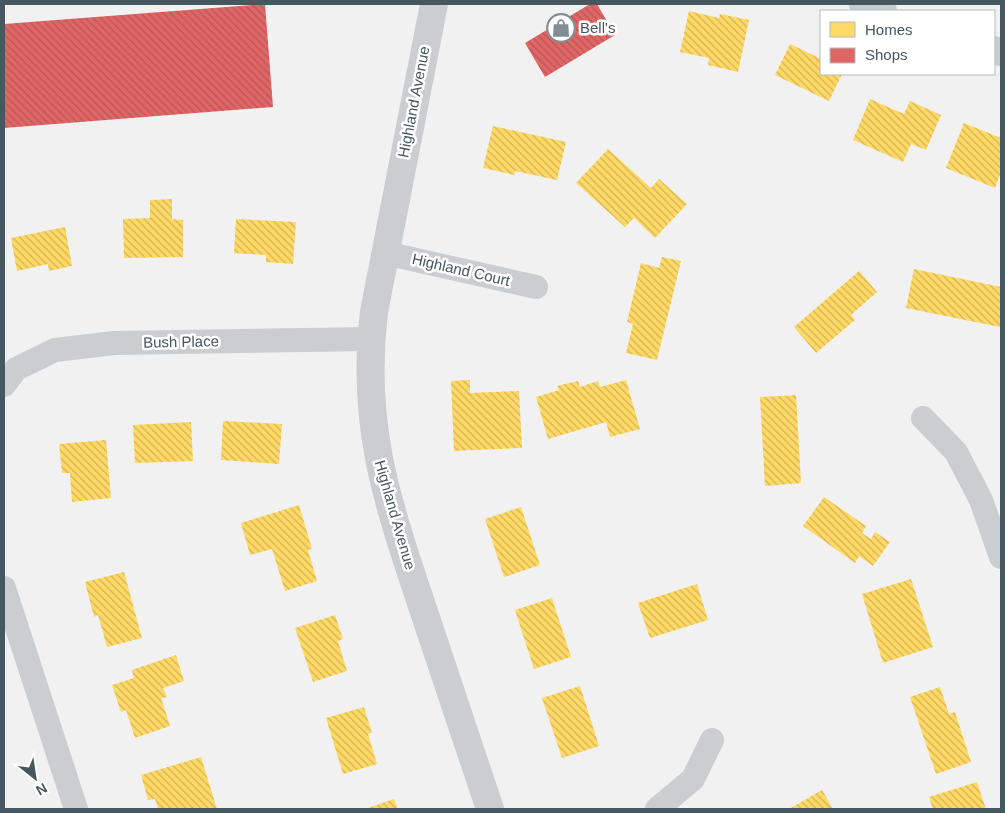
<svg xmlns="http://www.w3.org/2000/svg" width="1005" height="813" font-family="Helvetica,sans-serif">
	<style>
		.homes { fill: url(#homes-back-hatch) }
		.shops { fill: url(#shops-back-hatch) }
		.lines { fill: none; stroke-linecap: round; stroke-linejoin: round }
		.minor { stroke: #caced1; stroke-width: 24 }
		.tertiary { stroke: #caced1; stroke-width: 28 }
		.primary { stroke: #c7cccf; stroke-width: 28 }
		.labels { text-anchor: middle; stroke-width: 5; stroke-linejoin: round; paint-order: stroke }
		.poi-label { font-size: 15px; fill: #465760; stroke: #fff; text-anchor: start }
		.street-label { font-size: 15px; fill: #465760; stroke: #fff }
	</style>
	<defs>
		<pattern id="homes-back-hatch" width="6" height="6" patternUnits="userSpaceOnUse" patternTransform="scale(1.25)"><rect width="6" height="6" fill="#ffd966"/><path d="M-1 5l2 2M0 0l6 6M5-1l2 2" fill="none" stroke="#d0b357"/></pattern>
		<pattern id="shops-back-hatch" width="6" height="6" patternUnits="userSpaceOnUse" patternTransform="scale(1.25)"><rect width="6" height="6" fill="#e06666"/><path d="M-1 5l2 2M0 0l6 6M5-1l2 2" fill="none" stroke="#b75757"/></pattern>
	</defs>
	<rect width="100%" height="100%" fill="#f2f1f1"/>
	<path class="homes" d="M689 11 719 18 720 14 749 20 738 72 708 65 709 58 680 52Z
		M790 44 821 59V74H842L829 101 775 75Z
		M870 99 904 114 910 101 941 115 926 150 911 144 903 162 853 140Z
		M964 123 1001 138V172L995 188 946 168Z
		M493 126 566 142 557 180 515 171 514 175 483 168Z
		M608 149 651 188 659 179 687 204 655 238 634 218 625 227 576 183Z
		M172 199V219L183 220V257L124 258 123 219 150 218V200Z
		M236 219 296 222 293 264 266 262V255L234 253Z
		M65 227 72 266 49 271 48 264 17 271 11 238Z
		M662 257 681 261 657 360 626 353 633 324 627 322 641 263 659 268Z
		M914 269 1001 287 1000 327 906 308Z
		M859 271 877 292 851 315 855 320 816 353 794 327Z
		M470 380V393L519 391 522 448 454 451 451 381Z
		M626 380 640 429 610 437 606 422 548 439 536 397 559 390 557 386 578 381 580 387 598 381 600 387Z
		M796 395 801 483 765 486 760 397Z
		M223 421 282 424 279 464 221 460Z
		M191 422 193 461 135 463 133 425Z
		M106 440 111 498 72 502 70 473H62L59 444Z
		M824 497 866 526 862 533 871 539 875 532 890 542 873 566 859 556 855 563 803 526Z
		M299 505 312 549 308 550 317 581 285 591 272 549 250 555 241 523Z
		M521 507 540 565 504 577 485 519Z
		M124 572 142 638 107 647 98 615 94 617 85 582Z
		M911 579 933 647 883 663 862 594Z
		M697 584 708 620 650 638 638 603Z
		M552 598 571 657 534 669 515 610Z
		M335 615 343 639 338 641 347 671 313 682 295 628Z
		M176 655 184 681 163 688 167 697 161 698 170 726 135 738 126 710 121 712 112 685 134 678 132 670Z
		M580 686 599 746 562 758 542 698Z
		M940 687 949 714 955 712 971 762 936 774 910 697Z
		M364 707 372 733 368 734 377 764 343 774 326 718Z
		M201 757 217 809H158L155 799 148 800 141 775Z
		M977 782 986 809H933L929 797Z
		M822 790 833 809H789Z
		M394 799 398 809H365Z"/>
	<path class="shops" d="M265 4 273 107 4 128V24Z
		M590 4H597L615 35 545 77 525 43Z"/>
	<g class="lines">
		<path class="minor" d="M385 253 536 287
			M4 385 16 369 55 350 114 343 371 339
			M923 418 956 452 981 500 1001 557
			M4 588 76 809
			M657 809 693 779 712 740"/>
		<path class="tertiary" d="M434 4 374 312C360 429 389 506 425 615 447 680 468 744 490 809"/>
		<path class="primary" d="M863 4 883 11
			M994 50 1001 52"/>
	</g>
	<defs>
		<symbol id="shop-ring" viewBox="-11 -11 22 22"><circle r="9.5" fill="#fff" stroke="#828d93" stroke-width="1.5"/><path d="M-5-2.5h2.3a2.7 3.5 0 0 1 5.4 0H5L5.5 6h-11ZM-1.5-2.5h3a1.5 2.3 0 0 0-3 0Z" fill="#828d93"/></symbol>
	</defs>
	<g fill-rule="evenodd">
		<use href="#shop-ring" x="545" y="12" width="32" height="32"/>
	</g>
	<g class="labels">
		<g class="poi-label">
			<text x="580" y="33">Bell's</text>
		</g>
		<g class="street-label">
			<text transform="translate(414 102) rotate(-79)" y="5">Highland Avenue</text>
			<text transform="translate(461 270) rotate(13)" y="5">Highland Court</text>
			<text transform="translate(181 342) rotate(-1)" y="5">Bush Place</text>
			<text transform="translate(395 515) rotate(74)" y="5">Highland Avenue</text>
		</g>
	</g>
	<rect width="1005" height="813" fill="none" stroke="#465760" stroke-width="10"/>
	<rect x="820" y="10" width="175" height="65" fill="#ffffff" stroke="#b5bcbf"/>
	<rect x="830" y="22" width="25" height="15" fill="#ffd966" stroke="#b5bcbf"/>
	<text x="865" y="35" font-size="15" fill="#465760">Homes</text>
	<rect x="830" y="48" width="25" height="15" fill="#e06666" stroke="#b5bcbf"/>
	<text x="865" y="60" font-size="15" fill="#465760">Shops</text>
	<g transform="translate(35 778) rotate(150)" stroke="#ffffff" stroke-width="4" paint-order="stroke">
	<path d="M0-4L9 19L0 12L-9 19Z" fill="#465760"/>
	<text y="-8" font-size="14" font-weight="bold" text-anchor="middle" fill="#465760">N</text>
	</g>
</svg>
